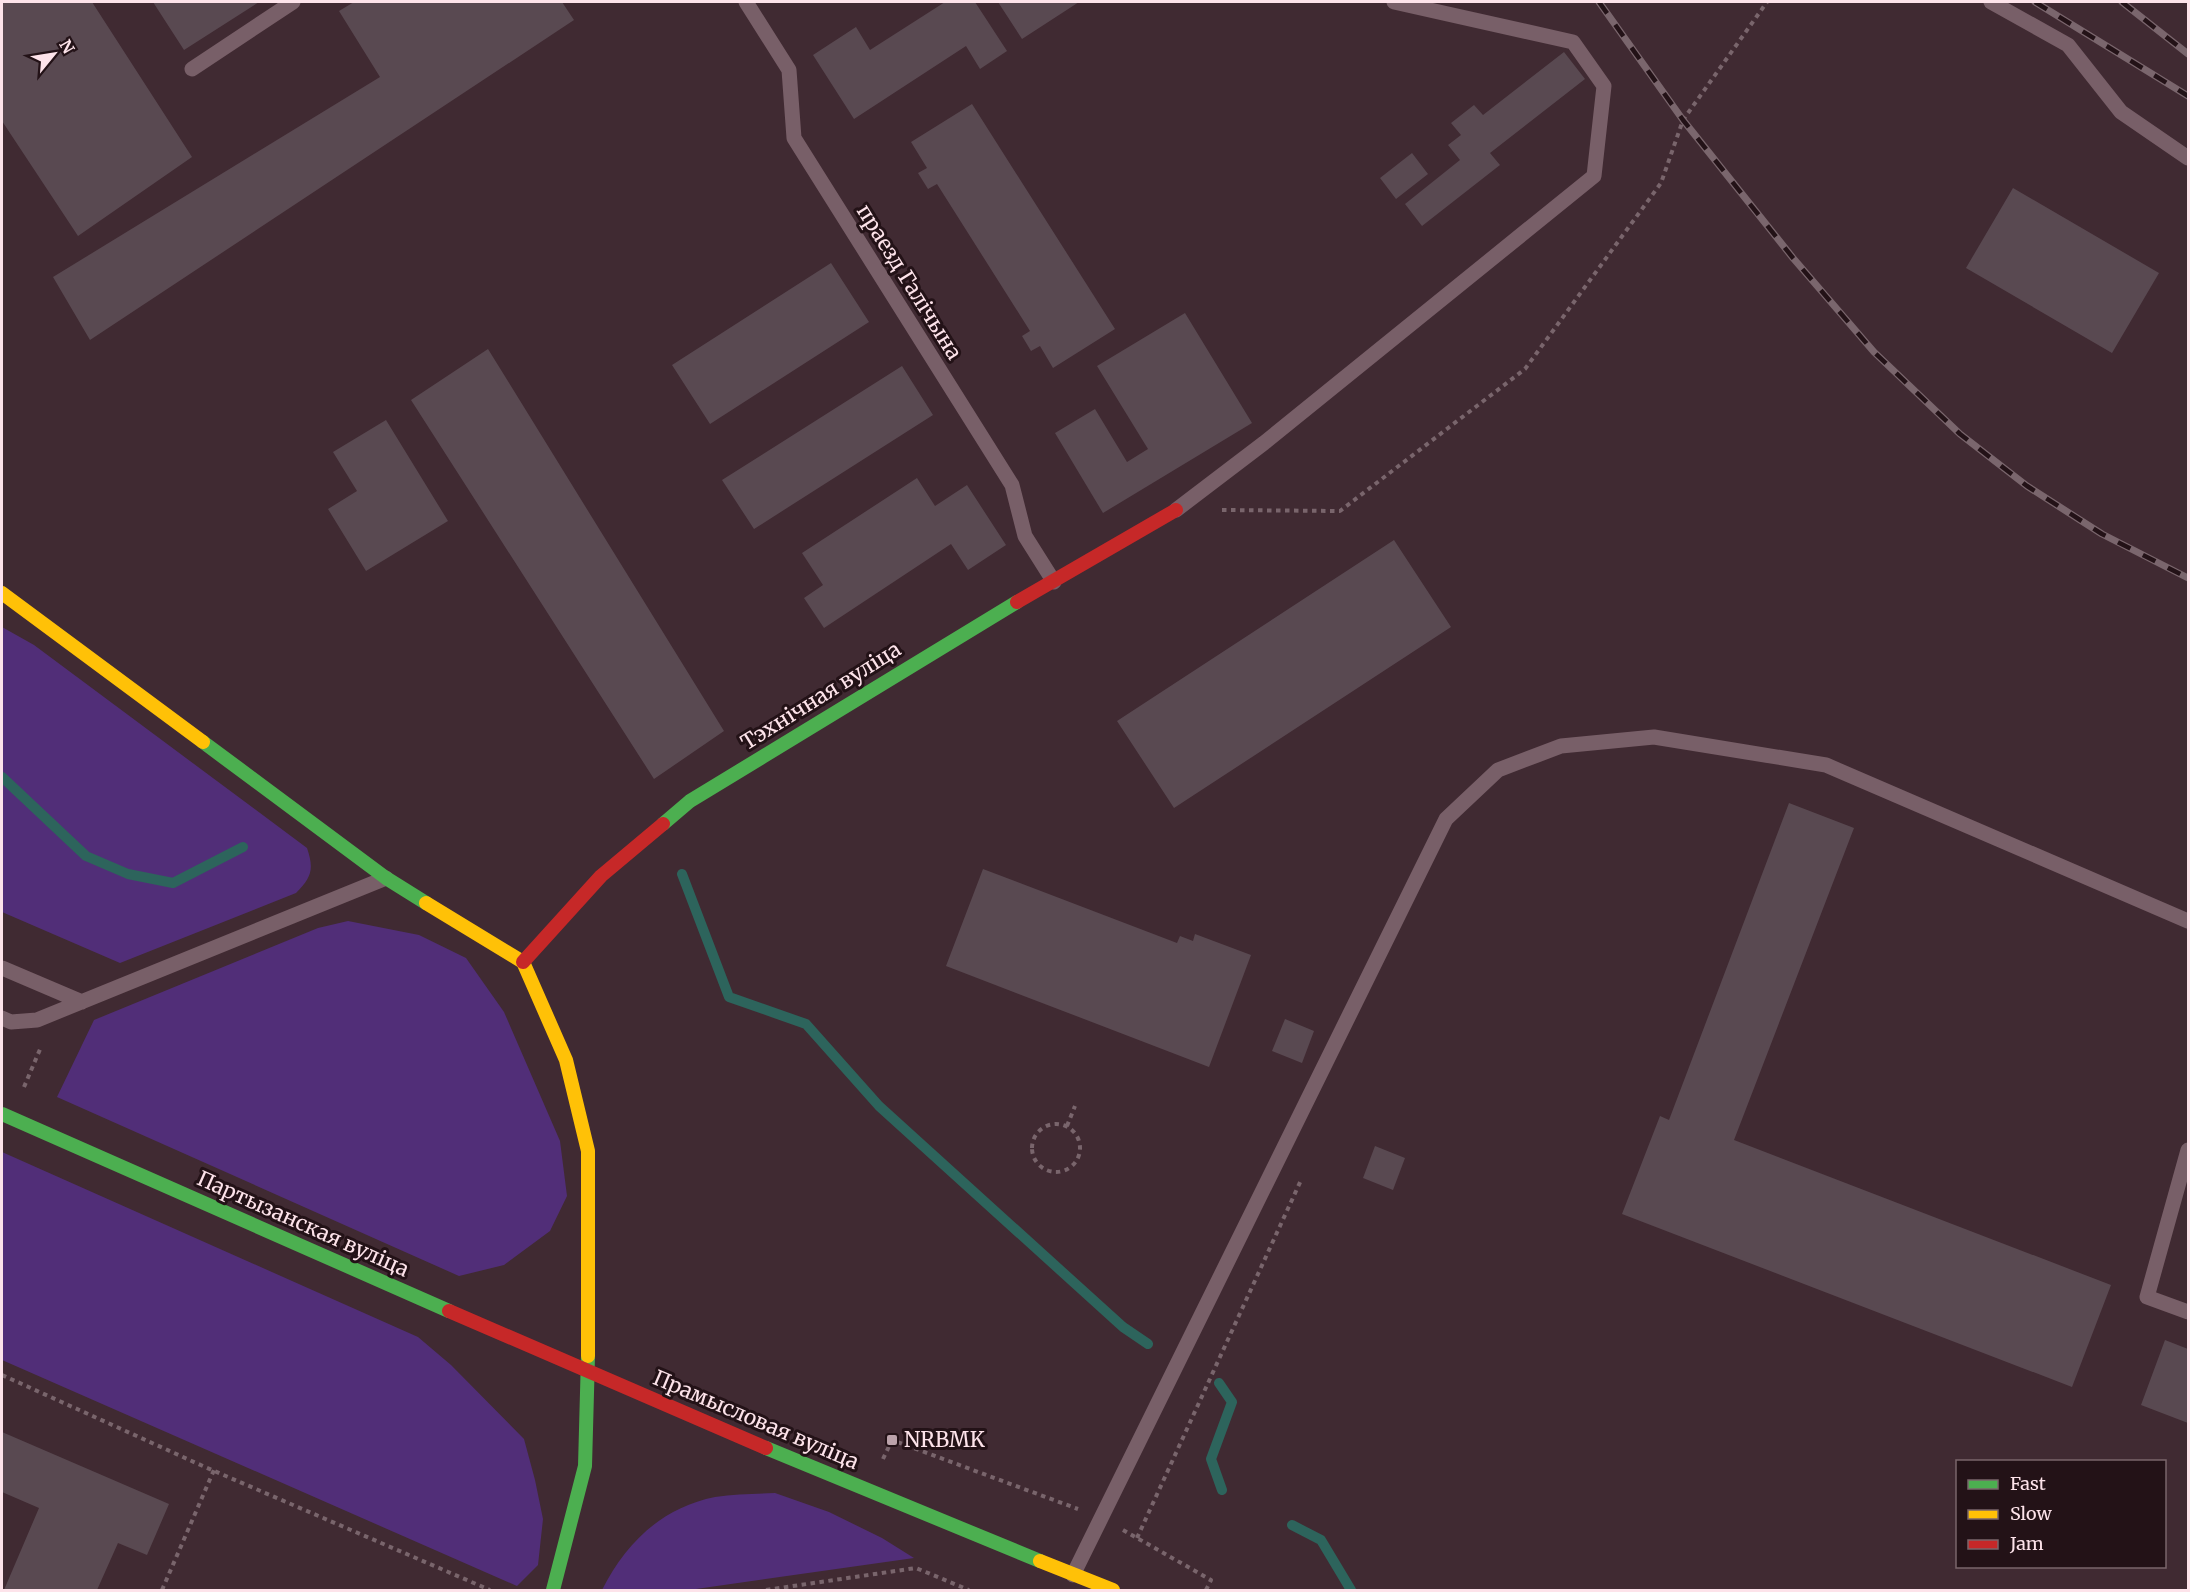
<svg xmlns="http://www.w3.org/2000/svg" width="2190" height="1592" font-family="Merriweather,serif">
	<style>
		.green { fill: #512e78 }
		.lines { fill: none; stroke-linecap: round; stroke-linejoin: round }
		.stream { stroke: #2d645c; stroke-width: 10 }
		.building { fill: #594951 }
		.path { stroke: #79656c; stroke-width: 4; stroke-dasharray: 4.5 4.5; stroke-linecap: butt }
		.lane { stroke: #785f68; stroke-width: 15 }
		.fast { stroke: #4caf50; stroke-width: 14 }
		.slow { stroke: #ffc107; stroke-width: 14 }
		.jam { stroke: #c62828; stroke-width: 14 }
		.rail-casing { stroke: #7a666d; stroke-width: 7 }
		.rail { stroke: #231217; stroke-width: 4.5; stroke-dasharray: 14; stroke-linecap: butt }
		.poi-dot { fill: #bba2aa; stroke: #231217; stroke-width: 2 }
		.labels { text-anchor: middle; stroke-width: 6; stroke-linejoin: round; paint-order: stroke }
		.street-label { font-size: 21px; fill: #fde3ea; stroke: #231217 }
		.poi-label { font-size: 21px; fill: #fde3ea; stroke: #231217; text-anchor: start }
	</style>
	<rect width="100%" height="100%" fill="#402a32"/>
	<path class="green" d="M2 627 34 645 307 848C314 869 312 877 296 893L120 963 2 912Z
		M348 921 419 935 466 958 504 1012 560 1141 567 1196 550 1231 504 1265 459 1276 57 1097 94 1020 318 928Z
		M2 1152 418 1337 451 1365 524 1439 535 1480 543 1519 538 1565 517 1586 2 1360Z
		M775 1493 829 1512 882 1538 914 1558 689 1590H602C626 1543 661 1508 715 1497 735 1494 755 1494 775 1493Z"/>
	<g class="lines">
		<path class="stream" d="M2 777 86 856 128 874 173 883 243 847
			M682 874 729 997 806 1024 879 1106 1123 1327 1148 1344
			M1219 1383 1232 1402 1211 1459 1222 1490
			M1292 1525 1321 1540 1351 1590"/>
	</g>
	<path class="building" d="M2 2H92L192 157 78 236 2 121Z
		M153 2H259L184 50Z
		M354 2H562L574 20 90 340 53 277 380 77 339 11Z
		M945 2H975L1007 51 980 69 966 46 854 119 813 55 856 27 870 50Z
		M998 2H1079L1022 39Z
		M1564 52 1585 79 1490 153 1500 165 1422 226 1405 204 1460 160 1448 145 1461 135 1451 123 1474 105 1483 115Z
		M972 104 1115 329 1053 368 1040 346 1031 351 1022 336 1030 331 937 184 928 189 918 173 927 168 911 142Z
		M1412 153 1428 174 1396 199 1380 178Z
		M2013 188 2159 273 2112 353 1966 268Z
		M831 263 869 322 710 424 672 365Z
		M1185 313 1252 423 1103 513 1055 433 1095 409 1127 462 1148 449 1097 366Z
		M488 349 724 731 654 779 411 400Z
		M902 366 933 415 754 529 722 480Z
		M386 420 448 521 366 571 328 509 357 491 333 452Z
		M917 478 935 506 967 485 1006 545 968 570 951 544 824 628 804 598 823 585 802 553Z
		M1394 540 1451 627 1174 808 1117 721Z
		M1789 803 1854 828 1734 1140 2111 1285 2072 1387 1622 1214 1660 1116 1669 1120Z
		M983 869 1177 943 1180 936 1193 941 1195 934 1251 955 1209 1067 946 966Z
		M1285 1019 1314 1031 1302 1063 1272 1051Z
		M1375 1146 1405 1158 1393 1190 1363 1178Z
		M2165 1340 2188 1349V1423L2141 1405Z
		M2 1432 169 1504 147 1555 118 1543 97 1590H4L39 1508 2 1492Z"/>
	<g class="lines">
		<path class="path" d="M1222 510 1340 511 1525 369 1661 183 1683 120 1767 2
			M24 1087 41 1047
			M1032 1148a24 24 0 1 1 48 0a24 24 0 1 1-48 0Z
			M1067 1126 1075 1106
			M2 1375 205 1467 490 1590
			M883 1459 892 1440 1078 1509
			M1123 1530 1211 1580 1206 1590
			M1137 1538 1302 1178
			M162 1590 214 1470
			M766 1590 916 1568 969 1590"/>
		<path class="lane" d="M746 2 789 70 794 138 1012 485 1025 536 1054 582
			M1991 2 2068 45 2121 112 2188 158
			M192 69 293 2
			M1176 510 1264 443 1594 176 1604 86 1573 42 1394 2
			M2 968 82 1002
			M2 1018 11 1022 37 1020 386 878
			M2188 1150 2147 1297 2188 1312
			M1073 1575 1446 819 1498 770 1561 746 1654 737 1826 765 2188 921"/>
		<path class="fast" d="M203 742 386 878 426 903
			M663 824 690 801 1017 602
			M2 1114 449 1311
			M766 1448 1040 1561
			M553 1590 585 1466 588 1356"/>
		<path class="slow" d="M2 593 203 742
			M426 903 523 962 566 1060 588 1151V1356
			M1040 1561 1113 1590"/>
		<path class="jam" d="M1017 602 1176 510
			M523 962 601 876 663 824
			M449 1311 766 1448"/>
		<defs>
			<path id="rail" d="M1599 2 1683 120 1793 258 1874 352 1960 434 2027 486 2102 534 2188 578
				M2035 2 2188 96
				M2122 2 2188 54"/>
		</defs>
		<use href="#rail" class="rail-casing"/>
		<use href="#rail" class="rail"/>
	</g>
	<rect class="poi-dot" x="886" y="1434" width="12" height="12" rx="3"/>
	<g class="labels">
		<g class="street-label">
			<text transform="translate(909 282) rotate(58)" y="7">праезд Галічына</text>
			<text transform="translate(821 696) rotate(-32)" y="7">Тэхнічная вуліца</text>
			<text transform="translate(303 1224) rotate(24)" y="7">Партызанская вуліца</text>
			<text transform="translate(756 1420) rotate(23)" y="7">Прамысловая вуліца</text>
		</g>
		<g class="poi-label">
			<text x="904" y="1447">NRBMK</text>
		</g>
	</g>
	<rect width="2190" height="1592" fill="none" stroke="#fde3ea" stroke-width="6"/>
	<rect x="1956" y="1460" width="210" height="108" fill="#231217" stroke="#7a666b" stroke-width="1.5"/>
	<rect x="1968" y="1480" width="30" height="9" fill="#4caf50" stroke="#7a666b" stroke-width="1.5"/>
	<text x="2010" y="1490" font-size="18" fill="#fde3ea">Fast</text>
	<rect x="1968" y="1510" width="30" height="9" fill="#ffc107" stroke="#7a666b" stroke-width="1.5"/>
	<text x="2010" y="1520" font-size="18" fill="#fde3ea">Slow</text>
	<rect x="1968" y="1540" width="30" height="9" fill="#c62828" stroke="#7a666b" stroke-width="1.5"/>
	<text x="2010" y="1550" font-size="18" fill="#fde3ea">Jam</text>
	<g transform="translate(54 54) rotate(60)" stroke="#231217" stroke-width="4.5" paint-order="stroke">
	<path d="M0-4.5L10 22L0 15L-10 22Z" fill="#fde3ea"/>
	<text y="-9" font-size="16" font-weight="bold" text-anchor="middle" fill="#fde3ea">N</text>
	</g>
</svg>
